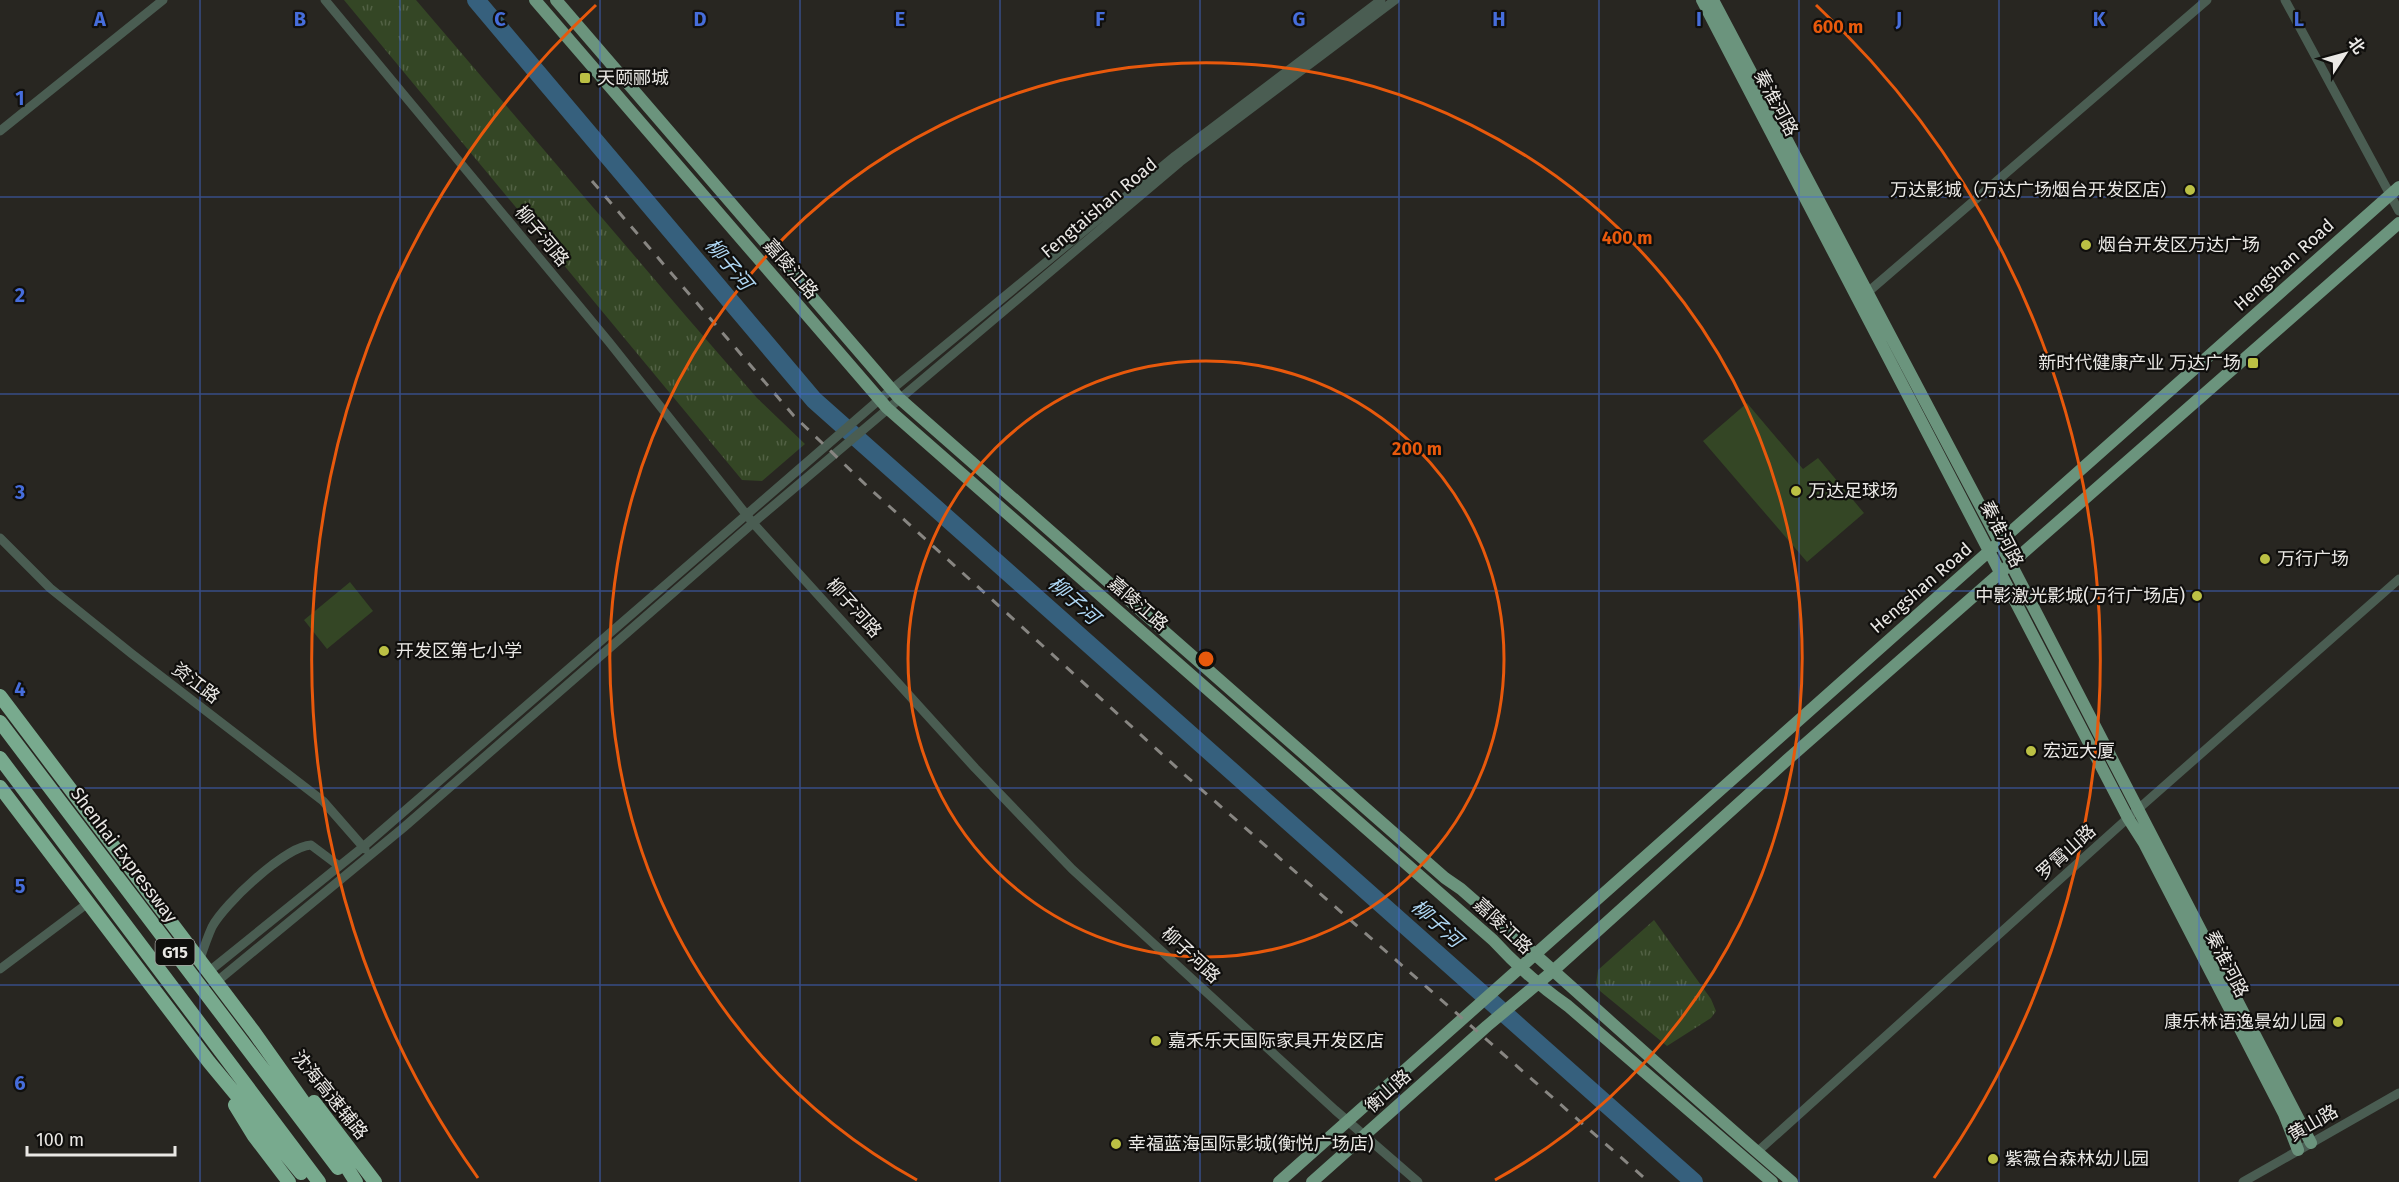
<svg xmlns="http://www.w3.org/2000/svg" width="2399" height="1182" font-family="'Fira Sans','Noto Sans SC',sans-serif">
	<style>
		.park { fill: url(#park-tufts) }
		.garden { fill: #344625 }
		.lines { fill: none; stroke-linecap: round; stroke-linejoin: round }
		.river { stroke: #36607d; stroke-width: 18 }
		.minor { stroke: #4a5d52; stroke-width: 9 }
		.major { stroke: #6b947d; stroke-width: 12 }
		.highway { stroke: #78aa8e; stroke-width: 14 }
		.rail { stroke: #888682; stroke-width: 3; stroke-dasharray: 10 10; stroke-linecap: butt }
		.grid { fill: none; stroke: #466ddb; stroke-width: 1.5; stroke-opacity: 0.55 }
		.ring { fill: none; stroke: #e8590c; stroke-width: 3 }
		.poi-dot { fill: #bbc044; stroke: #100f0d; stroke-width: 2 }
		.labels { text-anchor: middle; stroke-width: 4.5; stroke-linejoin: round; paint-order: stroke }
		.shield { fill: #100f0d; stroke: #a9a7a4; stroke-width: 1.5 }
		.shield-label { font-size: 16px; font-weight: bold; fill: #eae8e5 }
		.poi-label { font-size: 18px; fill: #eae8e5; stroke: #100f0d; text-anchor: start }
		.street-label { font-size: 18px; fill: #eae8e5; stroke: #100f0d }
		.water-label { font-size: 20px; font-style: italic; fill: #afd7f4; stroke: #100f0d }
		.grid-label { font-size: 20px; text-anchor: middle; font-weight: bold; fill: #466ddb; stroke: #100f0d; stroke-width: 4.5; stroke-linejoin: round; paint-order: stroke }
		.centre { fill: #e8590c; stroke: #100f0d; stroke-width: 3 }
		.ring-label { font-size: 18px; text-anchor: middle; font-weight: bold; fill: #e8590c; stroke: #100f0d; stroke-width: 4.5; stroke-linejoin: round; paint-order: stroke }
	</style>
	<defs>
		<pattern id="park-tufts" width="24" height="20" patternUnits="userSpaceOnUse" patternTransform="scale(1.5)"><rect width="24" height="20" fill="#344625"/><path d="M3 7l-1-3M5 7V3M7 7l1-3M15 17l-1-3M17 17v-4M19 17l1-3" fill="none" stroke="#526144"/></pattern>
	</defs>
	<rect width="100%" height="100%" fill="#282621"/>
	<path class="park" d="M344 0H416L685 315 757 398 805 444 762 481 742 480Z
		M1654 920 1711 999 1716 1011 1711 1018 1667 1046 1600 991 1596 985 1598 970Z"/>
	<path class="garden" d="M1747 403 1803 469 1818 458 1864 513 1807 562 1703 441Z
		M350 582 373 611 327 649 304 620Z"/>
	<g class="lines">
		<path class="river" d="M476 0 814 400 1694 1182"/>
		<path class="minor" d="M325 0 609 342 753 523 975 768 1072 869 1335 1110 1418 1182
			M2285 0 2399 211
			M0 131 163 0
			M1868 292 2207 0
			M0 538 50 588 132 654 323 801 365 849
			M199 962C203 950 207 938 212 927 224 904 286 846 311 845L339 866
			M0 969 88 903
			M207 973 363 847 880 399 1175 156 1381 0
			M215 983 403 828 753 523 1180 162 1395 0
			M1757 1152 2128 818 2399 579
			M2243 1182 2399 1093"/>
		<path class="major" d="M535 0 887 408 1493 940C1515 964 1541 987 1568 1006L1772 1182
			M556 0 899 398 1445 878 1461 889C1572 986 1680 1086 1792 1182
			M1702 0 2128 818 2144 843 2284 1114 2298 1150
			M1713 0 2011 564 2311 1143
			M1279 1182 2399 187
			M1312 1182 1487 1026 1554 970 1787 760 2399 223"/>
		<path class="highway" d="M0 696 254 1032 322 1128 356 1182
			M0 722 338 1168
			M0 758 319 1182
			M0 787 209 1062 301 1173
			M314 1102 375 1182
			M235 1105 254 1136 289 1182"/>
		<path class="rail" d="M592 181 794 416 867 486 1186 776 1649 1182"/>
	</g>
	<path class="grid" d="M200 0V1182M400 0V1182M600 0V1182M800 0V1182M1000 0V1182M1200 0V1182M1399 0V1182M1599 0V1182M1799 0V1182M1999 0V1182M2199 0V1182M0 197H2399M0 394H2399M0 591H2399M0 788H2399M0 985H2399"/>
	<g class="ring">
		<circle cx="1206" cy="659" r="298"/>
		<path d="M917 1180A596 596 0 1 1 1495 1180"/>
		<path d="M478 1178A894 894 0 0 1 596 5M1816 5A894 894 0 0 1 1934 1178"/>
	</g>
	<g class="poi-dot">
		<rect x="579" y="72" width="12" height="12" rx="3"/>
		<circle cx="2190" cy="190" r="6"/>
		<circle cx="2086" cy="245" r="6"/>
		<rect x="2247" y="357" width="12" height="12" rx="3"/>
		<circle cx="1796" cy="491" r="6"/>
		<circle cx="2265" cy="559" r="6"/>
		<circle cx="2197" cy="596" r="6"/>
		<circle cx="384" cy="651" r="6"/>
		<circle cx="2031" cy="751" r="6"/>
		<circle cx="2338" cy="1022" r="6"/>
		<circle cx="1156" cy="1041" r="6"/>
		<circle cx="1116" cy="1144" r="6"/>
		<circle cx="1993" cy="1159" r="6"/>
	</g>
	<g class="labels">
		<rect class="shield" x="155.5" y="939" width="39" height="26" rx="4.5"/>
		<g class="shield-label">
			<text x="175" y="958">G15</text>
		</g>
		<g class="poi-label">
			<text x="597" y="84">天颐郦城</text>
			<text x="2178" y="196" text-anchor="end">万达影城（万达广场烟台开发区店）</text>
			<text x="2098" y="251">烟台开发区万达广场</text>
			<text x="2241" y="369" text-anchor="end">新时代健康产业 万达广场</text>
			<text x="1808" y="497">万达足球场</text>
			<text x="2277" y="565">万行广场</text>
			<text x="2185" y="602" text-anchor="end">中影激光影城(万行广场店)</text>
			<text x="396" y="657">开发区第七小学</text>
			<text x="2043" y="757">宏远大厦</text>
			<text x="2326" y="1028" text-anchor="end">康乐林语逸景幼儿园</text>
			<text x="1168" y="1047">嘉禾乐天国际家具开发区店</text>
			<text x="1128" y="1150">幸福蓝海国际影城(衡悦广场店)</text>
			<text x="2005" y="1165">紫薇台森林幼儿园</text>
		</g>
		<g class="street-label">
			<text transform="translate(1776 103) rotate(62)" y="6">秦淮河路</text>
			<text transform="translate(1099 208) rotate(-40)" y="6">Fengtaishan Road</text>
			<text transform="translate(542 236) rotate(50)" y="6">柳子河路</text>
			<text transform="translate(2284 265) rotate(-42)" y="6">Hengshan Road</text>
			<text transform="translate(791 269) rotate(49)" y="6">嘉陵江路</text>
			<text transform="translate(2002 534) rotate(63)" y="6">秦淮河路</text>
			<text transform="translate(1921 588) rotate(-41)" y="6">Hengshan Road</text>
			<text transform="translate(1138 604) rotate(41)" y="6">嘉陵江路</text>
			<text transform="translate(854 608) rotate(48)" y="6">柳子河路</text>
			<text transform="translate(196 683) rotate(37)" y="6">资江路</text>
			<text transform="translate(2066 852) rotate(-42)" y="6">罗霄山路</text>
			<text transform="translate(124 855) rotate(53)" y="6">Shenhai Expressway</text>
			<text transform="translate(1503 926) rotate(43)" y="6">嘉陵江路</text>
			<text transform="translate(1191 955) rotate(43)" y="6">柳子河路</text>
			<text transform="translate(2227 964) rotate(63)" y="6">秦淮河路</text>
			<text transform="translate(1388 1091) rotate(-42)" y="6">衡山路</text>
			<text transform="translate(330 1095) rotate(51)" y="6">沈海高速辅路</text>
			<text transform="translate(2313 1123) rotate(-30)" y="6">黄山路</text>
		</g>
		<g class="water-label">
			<text transform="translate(729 264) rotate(50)" y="7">柳子河</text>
			<text transform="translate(1074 600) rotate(42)" y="7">柳子河</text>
			<text transform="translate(1437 923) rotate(42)" y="7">柳子河</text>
		</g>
	</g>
	<g class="grid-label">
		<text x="100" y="26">A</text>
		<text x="300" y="26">B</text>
		<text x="500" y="26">C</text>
		<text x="700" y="26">D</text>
		<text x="900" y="26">E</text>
		<text x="1100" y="26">F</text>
		<text x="1299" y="26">G</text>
		<text x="1499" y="26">H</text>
		<text x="1699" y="26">I</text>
		<text x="1899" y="26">J</text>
		<text x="2099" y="26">K</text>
		<text x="2299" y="26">L</text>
		<text x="20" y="105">1</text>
		<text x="20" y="302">2</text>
		<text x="20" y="499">3</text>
		<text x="20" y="696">4</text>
		<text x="20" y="893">5</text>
		<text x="20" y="1090">6</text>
	</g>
	<circle cx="1206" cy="659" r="9" class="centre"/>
	<g class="ring-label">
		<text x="1838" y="33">600 m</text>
		<text x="1627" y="244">400 m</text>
		<text x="1417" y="455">200 m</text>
	</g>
	<g transform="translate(2345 54) rotate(54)" stroke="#100f0d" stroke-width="4.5" paint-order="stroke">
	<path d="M0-4.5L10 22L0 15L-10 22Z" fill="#eae8e5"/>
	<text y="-9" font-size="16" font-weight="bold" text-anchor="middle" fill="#eae8e5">北</text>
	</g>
	<path d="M27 1146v9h148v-9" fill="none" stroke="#eae8e5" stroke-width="3"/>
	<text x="36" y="1146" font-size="18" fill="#eae8e5" stroke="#100f0d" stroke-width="4.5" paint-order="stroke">100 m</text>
</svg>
